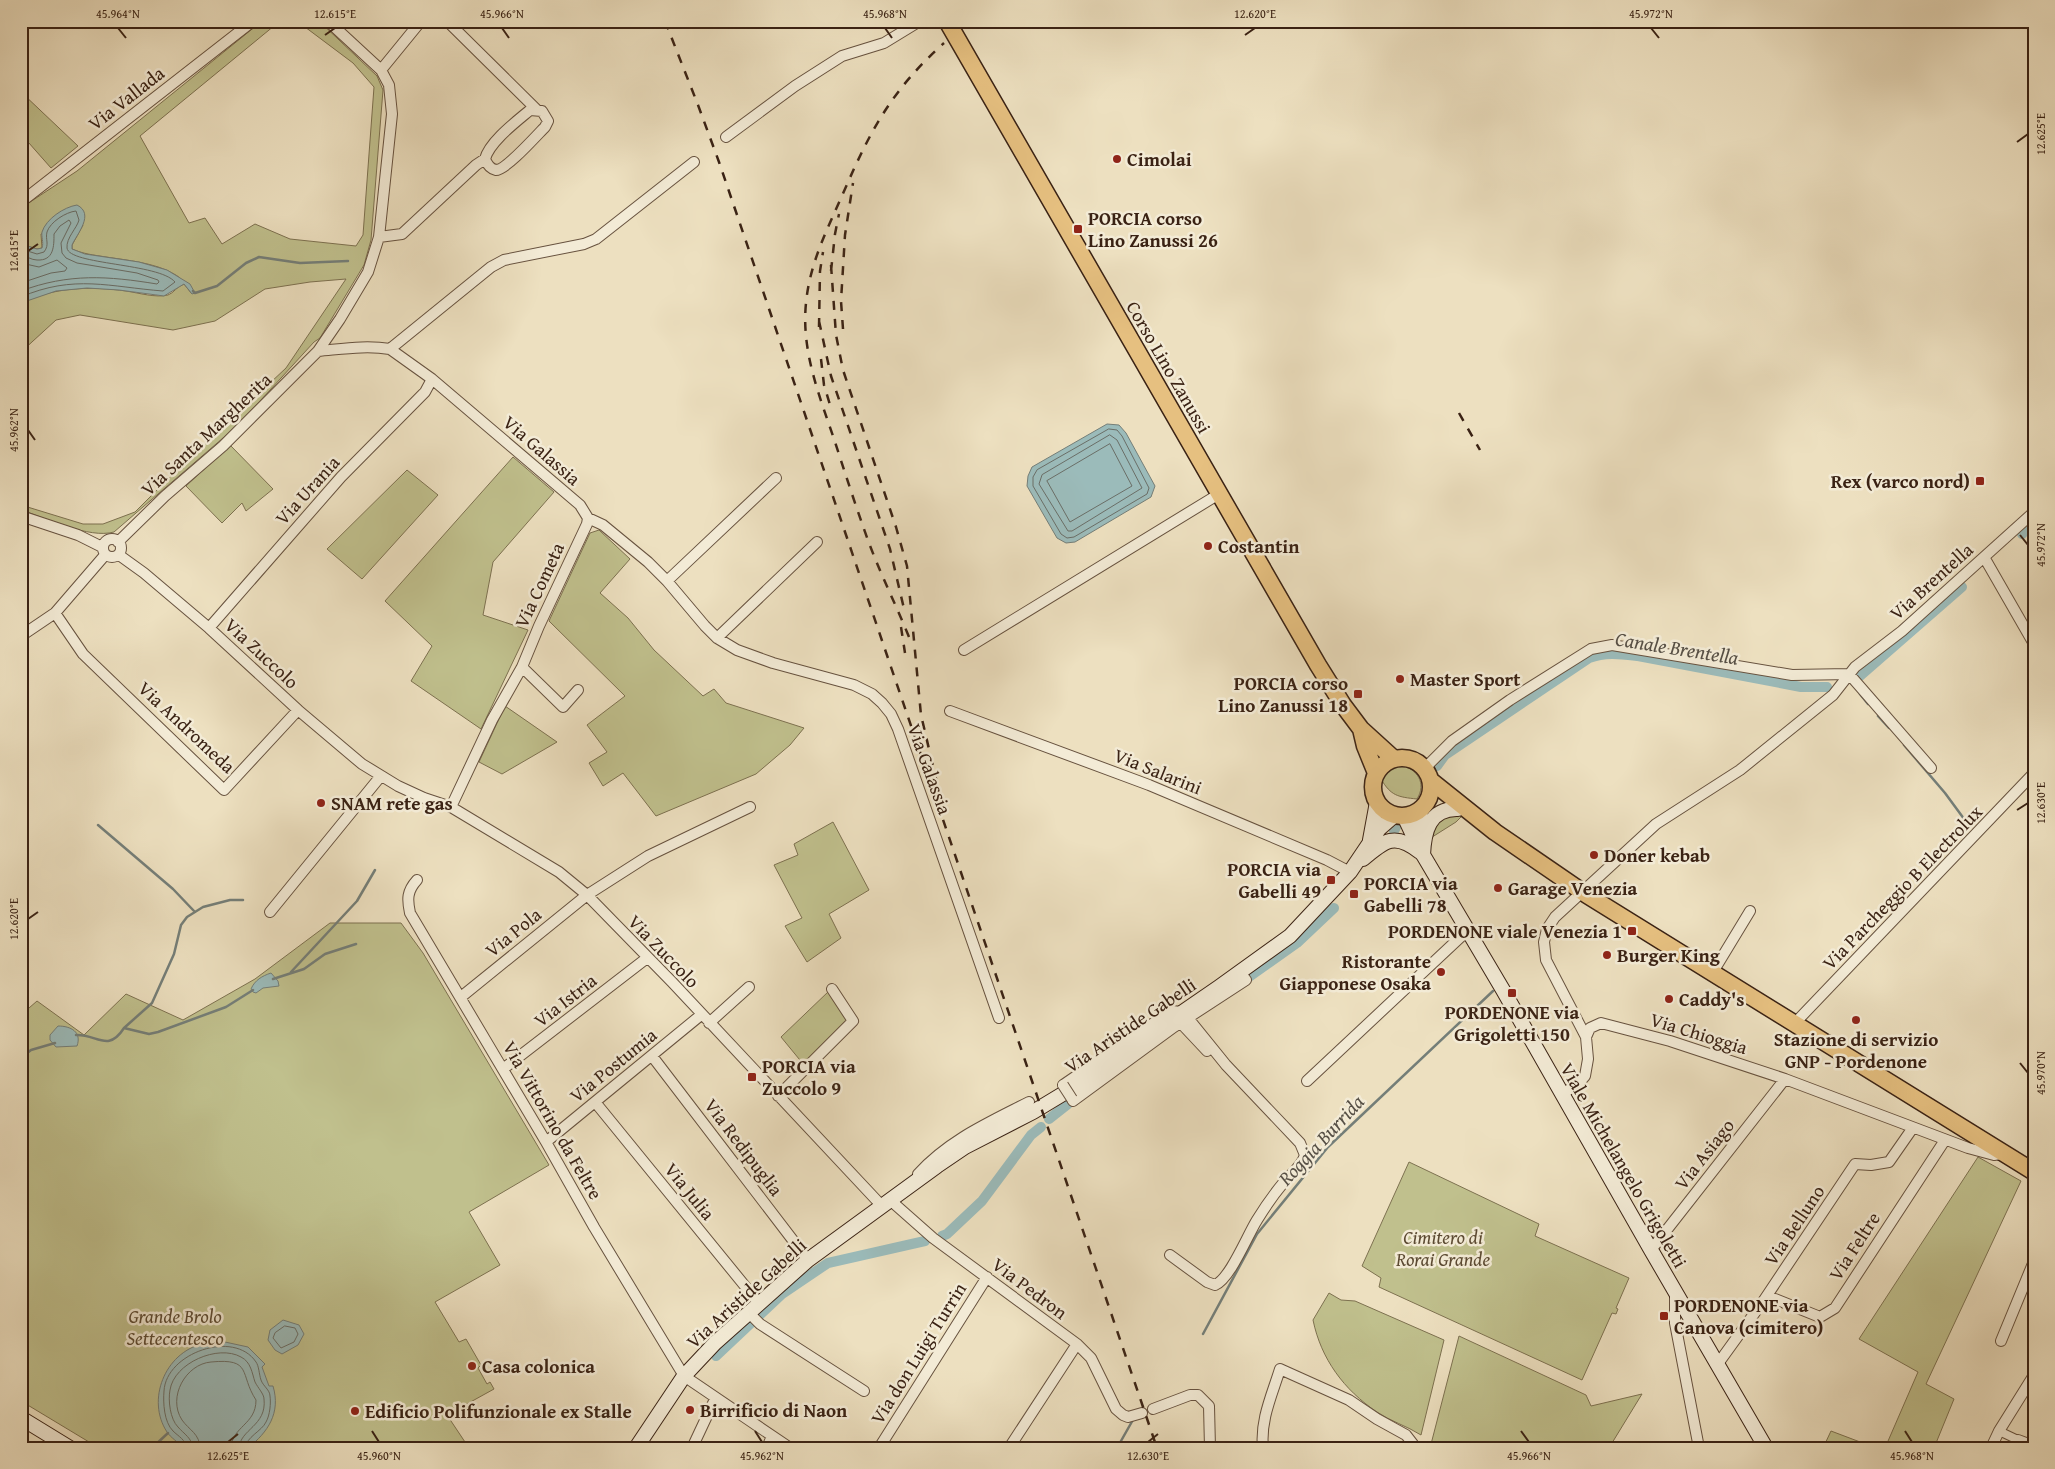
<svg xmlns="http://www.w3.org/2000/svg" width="2055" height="1469" font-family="'Gentium Book Plus',serif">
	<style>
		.green { fill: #c0c08d; stroke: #7d7150 }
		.water { fill: #9bbbba; stroke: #747e78 }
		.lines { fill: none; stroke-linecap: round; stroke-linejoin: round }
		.shore { stroke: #6a6e67; stroke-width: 1 }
		.stream { stroke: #747e78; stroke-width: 2.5 }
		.canal { stroke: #9bbbba; stroke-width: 10 }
		.pedestrian-casing { stroke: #67523f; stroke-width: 10 }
		.minor-casing { stroke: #67523f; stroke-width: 12 }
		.secondary-casing { stroke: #3a2214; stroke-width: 16 }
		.primary-casing { stroke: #3a2214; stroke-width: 19 }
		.pedestrian { stroke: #f3ebd6; stroke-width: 8 }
		.minor { stroke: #f3ebd6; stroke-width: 10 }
		.secondary { stroke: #f3ebd6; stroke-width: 14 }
		.primary { stroke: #e6c080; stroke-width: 16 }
		.rail { stroke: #3a2214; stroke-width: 2.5; stroke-dasharray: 9 9; stroke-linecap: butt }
		.minor-bridge-casing { stroke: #67523f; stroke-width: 12; stroke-linecap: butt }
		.minor-bridge { stroke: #f3ebd6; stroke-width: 10 }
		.ticks { fill: none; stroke: #3a2214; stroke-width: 2 }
		.poi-dot { fill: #8f2418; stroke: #f3ebd6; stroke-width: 2 }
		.labels { text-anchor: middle; stroke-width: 5; stroke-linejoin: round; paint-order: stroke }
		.street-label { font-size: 19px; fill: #3a2214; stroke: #f3ebd6 }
		.poi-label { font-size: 19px; font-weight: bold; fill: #3a2214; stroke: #f3ebd6; text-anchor: start }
		.park-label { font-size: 19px; font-style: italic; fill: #5c4a32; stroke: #f3ebd6 }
		.water-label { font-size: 20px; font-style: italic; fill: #575046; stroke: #f3ebd6 }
		.neatline { fill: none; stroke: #3a2214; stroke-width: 2 }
		.ticks-label { font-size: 12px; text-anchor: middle; fill: #3a2214 }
	</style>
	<rect width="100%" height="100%" fill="#ede0c0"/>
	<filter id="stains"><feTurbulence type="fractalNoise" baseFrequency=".004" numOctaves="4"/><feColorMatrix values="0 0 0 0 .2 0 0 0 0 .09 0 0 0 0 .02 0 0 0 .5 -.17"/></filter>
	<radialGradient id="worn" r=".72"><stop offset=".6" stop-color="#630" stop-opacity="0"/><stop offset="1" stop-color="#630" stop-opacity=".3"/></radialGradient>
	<path class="green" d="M262 21H280L140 136 189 223 205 218 222 244 255 224 290 239 356 246 363 235 374 87 353 63 297 21H319L377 76 383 90 371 240 364 265 320 338 314 342 238 425 114 532C89 539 46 518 21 510V505L83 524H103L135 512 170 477 286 368 346 279 310 282 265 289 215 321 173 330 80 315 56 320 21 352V303C54 287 91 286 126 291 139 293 156 298 168 295 174 293 177 286 184 284L192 294C187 286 182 278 174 274 156 263 126 260 106 257 94 255 83 254 72 249V245L83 225 41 234 42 248 37 249 21 244V208L77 171Z
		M21 92 78 146 51 168 21 134Z
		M230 445 273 489 246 511 242 503 222 523 186 486Z
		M513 457 554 492 493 562 483 615 528 630 481 729 411 681 432 646 385 601Z
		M407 470 438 495 362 579 327 549Z
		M599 530 630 559 600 593 628 618 654 650 703 696 714 689 726 703 804 728 790 745 756 774 656 816 623 773 603 786 589 763 607 752 587 725 625 696 549 621 590 533Z
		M505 706 557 742 502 774 479 762Z
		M1401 765C1417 769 1427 783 1417 799 1398 797 1391 796 1381 779L1386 770Z
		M1454 815 1462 816 1456 822 1429 839 1441 817Z
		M833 822 869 890 829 914 841 938 807 962 785 926 802 918 774 865 798 855 794 844Z
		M330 923H401L423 953 549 1165 469 1212 500 1265 435 1302 459 1342 466 1339 481 1365 478 1368 487 1384 490 1382 494 1389 447 1415 469 1448H99L21 1401V1015L37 1001 84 1035 126 994 183 1020 255 979Z
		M829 991 850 1020 804 1065 781 1037Z
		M1978 1157 2021 1181 1926 1384 1954 1399 1934 1448H1885L1918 1372 1859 1339Z
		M1409 1162 1539 1224 1535 1236 1629 1278 1616 1308 1618 1309 1616 1314 1612 1313 1582 1380 1379 1287 1381 1278 1362 1266Z
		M1329 1293 1341 1300 1355 1301 1444 1340 1421 1435C1407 1426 1390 1421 1377 1412 1344 1390 1321 1359 1313 1320Z
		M1459 1336 1586 1395 1591 1406 1642 1394 1612 1443 1616 1448H1430Z
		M1831 1431 1876 1448H1823Z"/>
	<path class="water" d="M77 205C95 214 77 234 72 245V249L85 254 139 262 167 270 190 284 195 293 192 294 184 284 164 296 119 290 87 288 56 291 21 303V244L37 249 42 248C44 242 41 237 42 232 46 219 64 207 77 205Z
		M1107 424 1119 425 1126 433 1155 486 1151 497 1075 542 1066 543 1057 538 1027 486 1028 476 1032 467Z
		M271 973 278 981 279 986 263 988 256 993 253 992 251 989C255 980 262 976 271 973Z
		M58 1026C71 1026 82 1032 77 1046L56 1047 50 1040V1035Z
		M283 1320 299 1325 304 1334 298 1345 282 1354 275 1350 268 1340 270 1330Z
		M225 1342 248 1347 265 1364 262 1367 269 1386H273C281 1413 268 1432 248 1448H184C179 1443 170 1437 167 1432 146 1400 165 1353 202 1344 209 1342 218 1342 225 1342Z"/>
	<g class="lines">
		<path class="shore" d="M21 249 37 254 44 252C50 244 45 240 47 232 50 222 66 212 76 211L79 220C77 228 66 238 67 248 69 265 159 263 175 282L163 291C110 287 74 274 21 297
			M21 255C27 256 31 260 37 260 54 261 54 246 54 234L60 226 69 220 71 223 61 243 62 253 66 258 77 263 137 273 158 280 159 282 157 284C108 276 69 273 21 291
			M21 263 39 267 57 260 67 268 65 271 51 273 21 283
			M1109 429 1117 430 1122 436 1149 488 1147 494 1074 537 1067 538 1061 534 1033 486V477L1037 470Z
			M1110 435 1117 440 1142 488 1072 531H1068L1039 484 1042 475Z
			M1110 444 1132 486 1070 522 1047 481Z
			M285 1326 295 1328 298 1334 294 1342 281 1348 273 1338 275 1333Z
			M187 1448C186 1440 178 1436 173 1431 164 1422 163 1403 164 1391 166 1353 234 1329 256 1362 259 1366 259 1374 261 1380 263 1386 270 1390 270 1396 271 1403 270 1415 266 1422 262 1431 246 1437 245 1448
			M193 1448C192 1438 184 1434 178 1427 170 1419 168 1400 170 1390 174 1363 218 1344 241 1357 251 1362 252 1373 255 1382 258 1388 264 1394 264 1399 267 1426 240 1429 239 1448
			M200 1448C200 1434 189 1430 182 1420 167 1397 186 1364 211 1362 253 1358 239 1374 256 1400 256 1425 232 1426 231 1448"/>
		<path class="stream" d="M193 291 195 293 217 286 246 263 259 257 300 263 348 261
			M1860 694 1868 704
			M1878 716 1889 728
			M1904 745 1945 793 1970 827
			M98 825 173 889 194 911
			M291 972 357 901 375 870
			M273 979 304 969 325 954 356 944
			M124 1028 152 1003 174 954 181 925 187 917 203 907 230 900H243
			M76 1035C97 1034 108 1053 124 1028L149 1034 158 1032 226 1007 253 990
			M21 1058 31 1050 55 1043
			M1203 1334 1257 1234 1328 1147 1493 991
			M152 1448 168 1433
			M1117 1448 1134 1418"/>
		<path class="canal" d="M2022 534 2034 521
			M1860 676 1962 587
			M1437 766 1445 755 1589 658C1606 652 1620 654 1638 656L1801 687H1827
			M1394 831 1397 825
			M1249 977 1297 943 1334 908
			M1049 1119 1068 1104
			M942 1236 947 1234 982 1201 1031 1135 1041 1127
			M716 1356 782 1294 828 1263 925 1241"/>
		<defs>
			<path id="pedestrian" d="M1999 1431 2018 1440"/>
			<path id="minor" d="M447 21 536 109
				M381 70 421 21
				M726 137 795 86 842 56 884 43 920 21
				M21 202 253 21
				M379 237 402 234 476 165 485 159C489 142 517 121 530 110L542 111 548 121 545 127C537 135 506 170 496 170 490 169 487 164 485 159
				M390 349 432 379 580 505 588 518 603 525 648 562 667 581 705 626 717 638 737 650 773 663 854 685 872 694 882 703 891 714 898 729 999 1018
				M318 351C342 349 366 345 390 349L491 267 504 260 584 244 596 239 694 162
				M21 516 78 535 102 547
				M103 548a9 9 0 1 1 18 0a9 9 0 1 1-18 0Z
				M118 542 165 496 223 446 318 351 340 319 368 272 379 237 392 114 389 85 381 70 328 21
				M119 555 144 573 209 628 298 710 362 764 398 786 424 798 451 807 559 872 587 895 672 982 881 1205
				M1984 557 2034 644
				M667 581 776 478
				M55 613 83 654 224 790 298 710
				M209 628 341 477 425 392 432 379
				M21 636 55 613 105 555
				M717 638 817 542
				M964 650 1219 494
				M522 667 563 707 578 690
				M950 711 1149 785 1327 860 1350 872
				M1425 770 1430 763 1452 741 1510 700 1591 649 1612 645 1792 675 1849 674 1931 768
				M451 807 492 720 522 667 539 626 587 524 588 518
				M417 880C407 891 407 899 410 913L546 1142 594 1227 684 1376 790 1448
				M270 912 380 777
				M1713 972 1750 911
				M461 997 587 895 648 856 750 807
				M1176 1018 1207 1051
				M709 1023 749 987
				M1795 1023 2034 773
				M1586 1037 1590 1028 1601 1023 1670 1041 1785 1079 1968 1148 1994 1155 2001 1154
				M652 1056 808 1260
				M503 1069 647 958
				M1307 1081 1468 930
				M1063 1085 1171 1011 1183 1012
				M1562 1094 1578 1084 1585 1076 1588 1059 1586 1037 1546 960 1544 942 1547 929 1555 917 1656 824 1740 770 1833 695 1855 667 1902 631 2034 512
				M778 1096 853 1021 832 989
				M1072 1099 1073 1101 1174 1027 1246 980 1240 972
				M595 1102 758 1302
				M546 1142 701 1015
				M918 1174C949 1140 988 1123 1029 1102
				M890 1200 933 1238 1077 1344 1091 1358 1116 1409 1123 1415 1128 1417 1142 1413
				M1651 1250 1785 1079
				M1170 1255 1207 1282 1215 1285C1230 1279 1247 1236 1257 1220 1265 1207 1274 1194 1284 1182 1291 1174 1302 1166 1305 1155L1300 1143 1226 1065 1188 1018
				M1675 1293V1323L1699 1448
				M1764 1300 1775 1299 1820 1317 1835 1308 1945 1140
				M748 1312 760 1324 864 1391
				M2001 1341 2034 1261
				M1717 1365 1764 1300 1855 1164 1871 1165 1889 1162 1912 1129
				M1153 1409 1190 1395H1198L1209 1406 1210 1448
				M2018 1440 2034 1446
				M692 1448 715 1399
				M767 1448 772 1436
				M879 1448 987 1277
				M1009 1448 1077 1344
				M1263 1448C1260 1420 1272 1395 1280 1369L1349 1400 1377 1419 1406 1435 1413 1444V1448
				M1991 1448 1999 1431 2034 1375"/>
			<path id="secondary" d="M1404 816 1419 848 1503 990 1651 1250 1766 1448
				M1370 840 1377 802
				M1420 843 1418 831 1421 809
				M1423 855C1424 832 1429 808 1458 809
				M1363 859C1385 840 1395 832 1420 852
				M21 1418 70 1448
				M636 1448 684 1376 715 1343 808 1260 937 1166 965 1147 1033 1112 1071 1089 1219 987 1290 936 1350 872 1379 829 1395 815"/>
			<path id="primary" d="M947 21 1318 665 1343 705 1361 729 1394 759
				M1361 729 1365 746 1376 773
				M1373 787a29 29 0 1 1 58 0a29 29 0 1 1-58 0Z
				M1430 780 1495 832 1587 895 2034 1172"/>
		</defs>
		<use href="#pedestrian" class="pedestrian-casing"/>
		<use href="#minor" class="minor-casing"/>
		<use href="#secondary" class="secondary-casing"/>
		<use href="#primary" class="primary-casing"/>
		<use href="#pedestrian" class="pedestrian"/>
		<use href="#minor" class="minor"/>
		<use href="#secondary" class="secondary"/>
		<use href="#primary" class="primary"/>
		<path class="rail" d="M665 21 698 105 719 162 1157 1448
			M970 24 974 21
			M831 265 836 335 843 370 896 527 907 566 921 715 937 783
			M831 271 835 234 839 214
			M819 321 831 376 890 549 905 613
			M819 327 820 271 823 252
			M843 329 841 301 845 235 853 183
			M821 359 824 385 831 408
			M1459 413 1480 450
			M901 627 905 653
			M909 637C896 605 881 575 869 543 857 510 846 476 835 442 820 397 801 352 806 303 810 261 829 226 845 189 872 127 893 89 944 43"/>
		<defs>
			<path id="minor-bridge" d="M1063 1085 1072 1099"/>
		</defs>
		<use href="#minor-bridge" class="minor-bridge-casing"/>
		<use href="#minor-bridge" class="minor-bridge"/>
	</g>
	<path class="ticks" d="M118 28 126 38M502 28 509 38M885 28 892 38M1651 28 1659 38M325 35 335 28M1245 35 1255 28M2017 142 2028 134M28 251 38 244M28 430 35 440M2020 535 2028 545M2017 810 2028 803M28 919 38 912M2020 1063 2028 1073M372 1431 379 1442M755 1431 762 1442M1521 1431 1529 1442M1905 1431 1912 1442M228 1442 238 1434M1148 1442 1158 1434"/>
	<g class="poi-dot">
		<circle cx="1117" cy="159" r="5"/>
		<rect x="1073" y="224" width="10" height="10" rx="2.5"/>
		<rect x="1975" y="476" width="10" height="10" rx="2.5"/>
		<circle cx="1208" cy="546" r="5"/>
		<circle cx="1400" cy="679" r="5"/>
		<rect x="1353" y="689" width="10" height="10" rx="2.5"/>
		<circle cx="321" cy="803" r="5"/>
		<circle cx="1594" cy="855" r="5"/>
		<rect x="1326" y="875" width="10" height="10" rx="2.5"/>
		<circle cx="1498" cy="888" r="5"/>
		<rect x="1349" y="889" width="10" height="10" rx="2.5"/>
		<rect x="1627" y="926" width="10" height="10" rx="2.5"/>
		<circle cx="1607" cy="955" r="5"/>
		<circle cx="1441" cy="972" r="5"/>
		<rect x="1507" y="988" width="10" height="10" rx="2.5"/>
		<circle cx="1669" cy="999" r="5"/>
		<circle cx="1856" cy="1020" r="5"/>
		<rect x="747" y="1072" width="10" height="10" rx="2.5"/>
		<rect x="1659" y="1311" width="10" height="10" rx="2.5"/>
		<circle cx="472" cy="1366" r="5"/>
		<circle cx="690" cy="1410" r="5"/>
		<circle cx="355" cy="1411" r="5"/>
	</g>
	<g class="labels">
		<g class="street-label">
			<text transform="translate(126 98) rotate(-38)" y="7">Via Vallada</text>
			<text transform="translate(1169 367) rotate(60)" y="7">Corso Lino Zanussi</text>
			<text transform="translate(206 434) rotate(-43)" y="7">Via Santa Margherita</text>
			<text transform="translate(542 450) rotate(41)" y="7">Via Galassia</text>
			<text transform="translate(307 490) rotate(-48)" y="7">Via Urania</text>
			<text transform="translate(1931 581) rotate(-42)" y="7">Via Brentella</text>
			<text transform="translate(539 585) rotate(-65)" y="7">Via Cometa</text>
			<text transform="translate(262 653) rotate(43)" y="7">Via Zuccolo</text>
			<text transform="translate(187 727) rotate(43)" y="7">Via Andromeda</text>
			<text transform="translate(930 769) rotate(70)" y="7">Via Galassia</text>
			<text transform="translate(1158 771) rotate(22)" y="7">Via Salarini</text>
			<text transform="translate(1902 887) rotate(-46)" y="7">Via Parcheggio B Electrolux</text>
			<text transform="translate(513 932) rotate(-39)" y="7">Via Pola</text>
			<text transform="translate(664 951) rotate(46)" y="7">Via Zuccolo</text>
			<text transform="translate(565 1000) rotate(-38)" y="7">Via Istria</text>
			<text transform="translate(1130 1025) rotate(-34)" y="7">Via Aristide Gabelli</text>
			<text transform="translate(1699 1033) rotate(17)" y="7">Via Chioggia</text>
			<text transform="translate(613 1065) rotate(-39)" y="7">Via Postumia</text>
			<text transform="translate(553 1120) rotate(60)" y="7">Via Vittorino da Feltre</text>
			<text transform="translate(744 1147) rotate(53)" y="7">Via Redipuglia</text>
			<text transform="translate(1704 1154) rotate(-52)" y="7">Via Asiago</text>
			<text transform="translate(1624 1165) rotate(60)" y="7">Viale Michelangelo Grigoletti</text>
			<text transform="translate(690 1191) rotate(51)" y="7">Via Julia</text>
			<text transform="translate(1794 1225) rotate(-56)" y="7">Via Belluno</text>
			<text transform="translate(1854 1246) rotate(-57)" y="7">Via Feltre</text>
			<text transform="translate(1030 1288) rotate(37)" y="7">Via Pedron</text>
			<text transform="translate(746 1293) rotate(-42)" y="7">Via Aristide Gabelli</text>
			<text transform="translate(918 1353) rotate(-58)" y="7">Via don Luigi Turrin</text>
		</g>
		<g class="poi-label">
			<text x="1127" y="166">Cimolai</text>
			<text x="1088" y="225">PORCIA corso<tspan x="1088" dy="22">Lino Zanussi 26</tspan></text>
			<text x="1970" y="488" text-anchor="end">Rex (varco nord)</text>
			<text x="1218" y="553">Costantin</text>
			<text x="1410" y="686">Master Sport</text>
			<text x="1348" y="690" text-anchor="end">PORCIA corso<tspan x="1348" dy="22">Lino Zanussi 18</tspan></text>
			<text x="331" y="810">SNAM rete gas</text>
			<text x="1604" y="862">Doner kebab</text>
			<text x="1321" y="876" text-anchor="end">PORCIA via<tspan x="1321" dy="22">Gabelli 49</tspan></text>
			<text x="1364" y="890">PORCIA via<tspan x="1364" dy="22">Gabelli 78</tspan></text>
			<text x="1508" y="895">Garage Venezia</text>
			<text x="1622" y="938" text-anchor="end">PORDENONE viale Venezia 1</text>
			<text x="1617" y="962">Burger King</text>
			<text x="1431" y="968" text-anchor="end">Ristorante<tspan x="1431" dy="22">Giapponese Osaka</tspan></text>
			<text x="1679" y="1006">Caddy's</text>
			<text x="1512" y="1019" text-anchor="middle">PORDENONE via<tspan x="1512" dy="22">Grigoletti 150</tspan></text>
			<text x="1856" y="1046" text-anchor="middle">Stazione di servizio<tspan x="1856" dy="22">GNP - Pordenone</tspan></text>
			<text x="762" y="1073">PORCIA via<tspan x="762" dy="22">Zuccolo 9</tspan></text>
			<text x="1674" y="1312">PORDENONE via<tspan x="1674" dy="22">Canova (cimitero)</tspan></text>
			<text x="482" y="1373">Casa colonica</text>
			<text x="700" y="1417">Birrificio di Naon</text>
			<text x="365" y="1418">Edificio Polifunzionale ex Stalle</text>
		</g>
		<g class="park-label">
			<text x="1443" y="1244">Cimitero di<tspan x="1443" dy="22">Rorai Grande</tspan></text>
			<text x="175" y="1323">Grande Brolo<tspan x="175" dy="22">Settecentesco</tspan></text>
		</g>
		<g class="water-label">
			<text transform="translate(1677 648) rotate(9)" y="7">Canale Brentella</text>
			<text transform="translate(1321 1140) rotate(-47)" y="7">Roggia Burrida</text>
		</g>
	</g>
	<rect width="2055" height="1469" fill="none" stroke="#ede0c0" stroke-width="55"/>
	<rect x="28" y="28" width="2000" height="1414" class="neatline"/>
	<g class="ticks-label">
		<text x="118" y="18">45.964°N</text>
		<text x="335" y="18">12.615°E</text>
		<text x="502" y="18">45.966°N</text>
		<text x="885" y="18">45.968°N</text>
		<text x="1255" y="18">12.620°E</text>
		<text x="1651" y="18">45.972°N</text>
		<text transform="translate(2041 134) rotate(-90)" y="4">12.625°E</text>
		<text transform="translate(14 251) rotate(-90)" y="4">12.615°E</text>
		<text transform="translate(14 430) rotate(-90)" y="4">45.962°N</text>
		<text transform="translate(2041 545) rotate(-90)" y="4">45.972°N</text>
		<text transform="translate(2041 803) rotate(-90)" y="4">12.630°E</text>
		<text transform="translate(14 919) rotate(-90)" y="4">12.620°E</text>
		<text transform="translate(2041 1073) rotate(-90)" y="4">45.970°N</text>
		<text x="228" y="1460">12.625°E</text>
		<text x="379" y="1460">45.960°N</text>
		<text x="762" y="1460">45.962°N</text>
		<text x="1148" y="1460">12.630°E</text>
		<text x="1529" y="1460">45.966°N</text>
		<text x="1912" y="1460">45.968°N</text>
	</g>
	<rect width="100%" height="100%" filter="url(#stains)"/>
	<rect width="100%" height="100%" fill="url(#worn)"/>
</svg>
